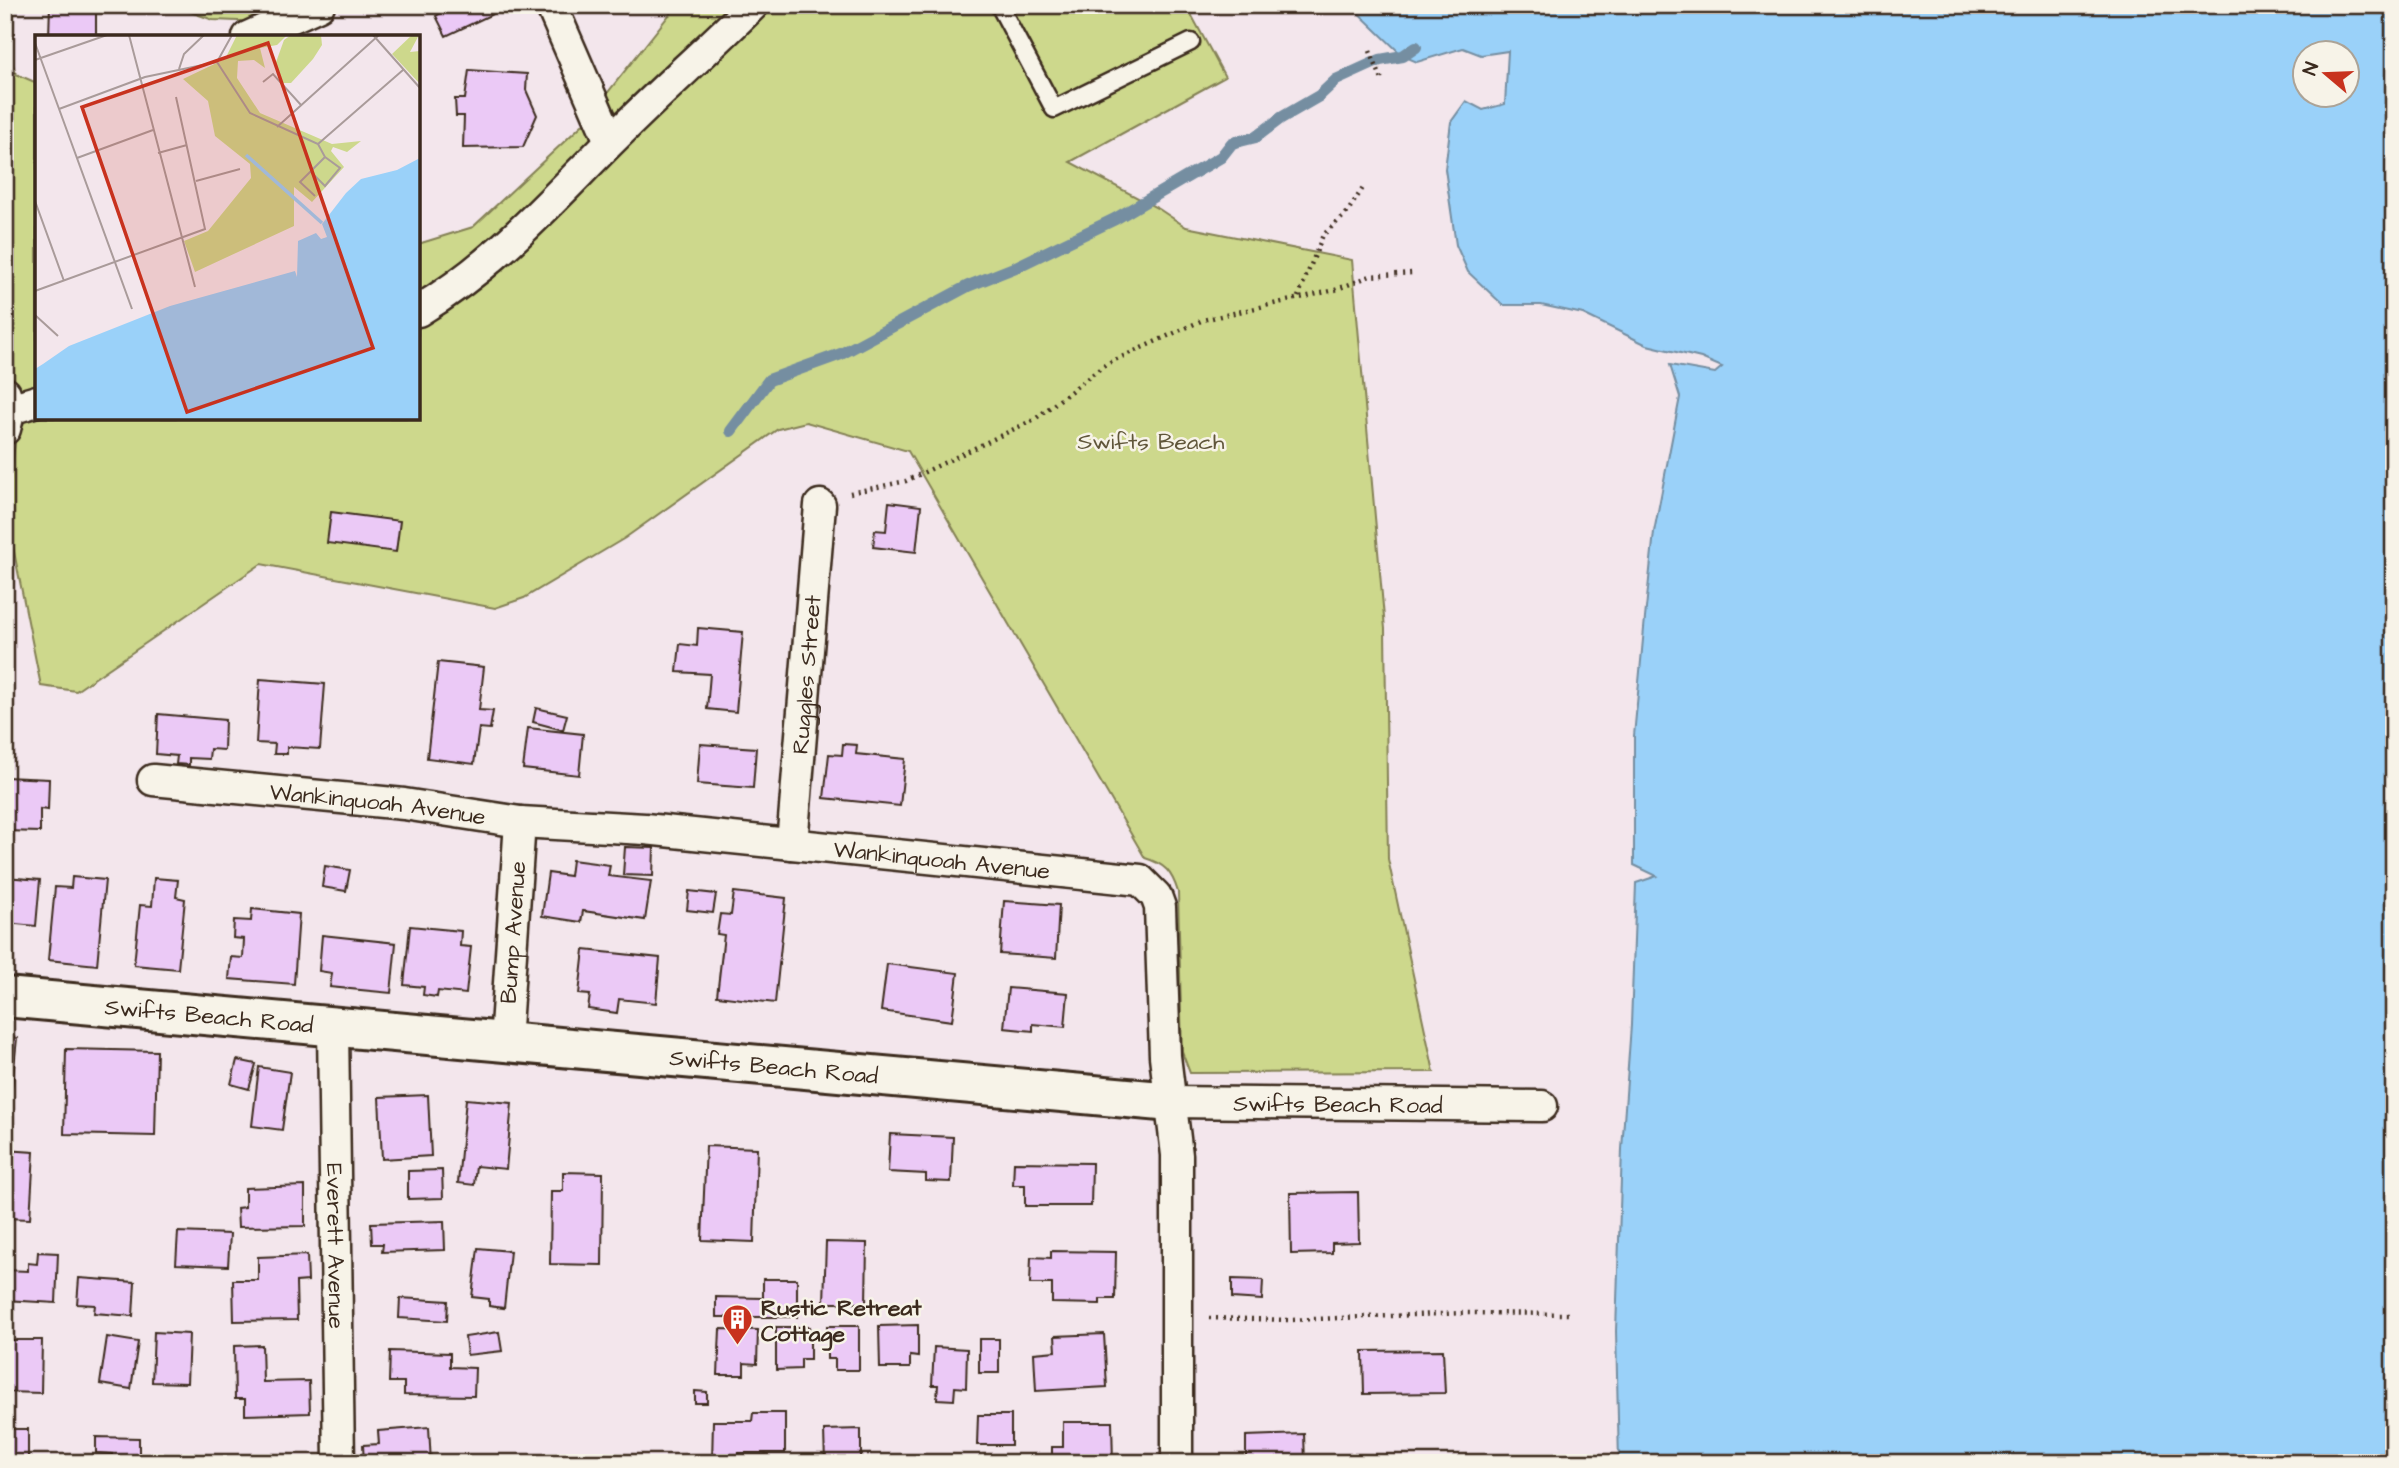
<svg xmlns="http://www.w3.org/2000/svg" width="2399" height="1468" font-family="'Architects Daughter',sans-serif">
	<style>
		.green { fill: #cdd88c; stroke: #848155; stroke-width: 2 }
		.water { fill: #9ad1f9; stroke: #748ea1; stroke-width: 2; fill-rule: evenodd }
		.lines { fill: none; stroke-linecap: round; stroke-linejoin: round }
		.stream { stroke: #748ea1; stroke-width: 12 }
		.building { fill: #ebc9f6; stroke: #3b2a1e; stroke-width: 2 }
		.service-casing { stroke: #3b2a1e; stroke-width: 21 }
		.minor-casing { stroke: #3b2a1e; stroke-width: 35 }
		.tertiary-casing { stroke: #3b2a1e; stroke-width: 44 }
		.path { stroke: #3b2a1e; stroke-width: 4.5; stroke-dasharray: 2 5; stroke-linecap: butt }
		.service { stroke: #f7f3e8; stroke-width: 16 }
		.minor { stroke: #f7f3e8; stroke-width: 30 }
		.tertiary { stroke: #f7f3e8; stroke-width: 38 }
		.labels { text-anchor: middle; stroke-width: 5; stroke-linejoin: round; paint-order: stroke }
		.park-label { font-size: 23px; fill: #60563a; stroke: #f7f3e8 }
		.street-label { font-size: 23px; fill: #3b2a1e; stroke: #f7f3e8 }
		.poi-label { font-size: 23px; font-weight: bold; fill: #3b2a1e; stroke: #f7f3e8; text-anchor: start }
		.inset-river { fill: none; stroke: #9ad1f9; stroke-width: 3.5 }
		.inset-road { fill: none; stroke: #a99b9a; stroke-width: 2 }
		.view { fill: #c8321e; fill-opacity: 0.15; stroke: #c8321e; stroke-width: 3.5 }
		.inset-edge { fill: none; stroke: #3b2a1e; stroke-width: 3.5 }
	</style>
	<rect width="100%" height="100%" fill="#f3e6ec"/>
	<filter id="ink" filterUnits="userSpaceOnUse"><feTurbulence type="fractalNoise" baseFrequency=".0143" numOctaves="2"/><feDisplacementMap in="SourceGraphic" scale="14" xChannelSelector="R" yChannelSelector="G"/><feConvolveMatrix kernelMatrix="1 2 1 2 8 2 1 2 1" color-interpolation-filters="sRGB"/></filter>
	<g filter="url(#ink)">
		<path class="green" d="M5 5H14L13 17 7 47 16 74 37 83V418H418V244L473 227 582 125 677 5H1186L1225 77 1070 162 1159 209 1186 227 1352 260 1385 629 1388 859 1434 1072 1190 1073 1182 1052 1178 892C1172 872 1165 864 1145 858L908 451 806 422 778 429 625 538 524 598 495 608 261 564 76 691 41 686 6 512 18 419V400L14 381 5 363V346L12 344 5 341Z
			M171 5H305L263 22 213 20Z"/>
		<path class="water" d="M1350 5H2394V1463H1619L1616 1331 1622 1149 1631 1025 1636 883 1657 876 1634 865V736L1645 618 1654 532 1680 397 1670 365 1715 373 1722 367 1701 358 1647 345 1583 314 1541 305H1503L1468 272 1456 245 1445 169 1451 122 1466 101 1483 110 1505 104 1508 51 1481 55 1463 48 1417 62 1403 56ZM2304 52H2346V94H2304Z"/>
		<g class="lines">
			<path class="stream" d="M731 431 769 380 841 354 968 286 1016 267 1115 219 1221 157 1232 143 1256 137 1281 118 1319 96 1336 80 1380 60 1403 56 1416 47"/>
		</g>
		<path class="building" d="M50 5H96V37H49Z
			M455 5H501L503 9 446 36 436 16Z
			M469 70 527 74 526 90 537 115 523 147 463 148 464 116H456L455 99H465Z
			M889 502 921 506 916 552 873 547 875 530 886 531Z
			M331 512 400 521 396 552 327 543Z
			M698 628 743 632 736 712 707 709 710 674 677 672 680 644 697 646Z
			M438 662 484 667 479 710 493 711 490 729 479 728 474 764 427 758Z
			M260 679 325 684 320 749 287 747V754H274L275 744 256 743Z
			M536 708 567 715 563 730 533 722Z
			M158 714 225 720 224 750 210 749 209 759 189 758V765L176 764 177 756 156 754Z
			M528 728 583 734 579 775 523 769Z
			M700 744 756 748 753 788 697 784Z
			M843 744 857 745 856 754 905 759 900 806 824 798 829 754 842 755Z
			M5 777 49 779 48 810 40 809V832L5 831Z
			M625 847 654 848 653 876 623 875Z
			M572 860 610 865 608 876 651 881 645 920 583 911 581 922 542 916 548 873 570 876Z
			M325 866 350 870 346 891 322 887Z
			M5 877 40 880 36 926 6 923 5 931Z
			M72 877 105 880 97 965 48 960 55 887 71 888Z
			M154 878 178 880 176 897 185 899 178 969 134 965 140 905 152 906Z
			M689 891 716 894 713 913 687 910Z
			M734 892 786 898 775 1003 717 996 724 935 717 934 720 914 731 915Z
			M1004 901 1059 905 1056 958 1000 954Z
			M252 909 299 914 294 984 229 979 231 957 243 958 244 939 233 938 234 920 251 921Z
			M410 926 461 931 460 946 471 947 466 994 438 991 437 997 423 995 424 987 404 985Z
			M322 935 396 943 391 993 330 987 332 973 319 971Z
			M584 950 660 958 656 1003 619 999 617 1013 588 1009 590 995 579 994Z
			M887 964 958 973 952 1021 881 1011Z
			M1008 988 1068 993 1065 1027 1033 1024V1031L1004 1028Z
			M5 1036 17 1038 12 1087H5Z
			M66 1049 157 1051 155 1136 64 1134Z
			M237 1060 256 1064 249 1089 231 1084Z
			M259 1067 290 1072 282 1130 252 1126Z
			M428 1095 431 1156 382 1159 379 1097Z
			M466 1099 512 1103 506 1169 476 1166 474 1185 458 1183Z
			M890 1134 953 1137 951 1182 926 1181V1174L888 1172Z
			M706 1146 757 1148 754 1242 702 1240Z
			M5 1150 34 1152 30 1219 5 1218Z
			M1014 1162 1092 1163 1091 1206H1025V1185H1013Z
			M442 1170 443 1198 408 1199V1171Z
			M563 1172 603 1173 602 1265 550 1264 551 1191H563Z
			M305 1186V1226L238 1227 237 1208 245 1207V1188Z
			M1358 1192 1359 1242 1332 1243V1253L1291 1254 1290 1193Z
			M444 1221 445 1250 382 1252 383 1244H372L371 1223Z
			M178 1232 230 1234 228 1266 176 1264Z
			M826 1242 867 1243 866 1303H824Z
			M478 1248 510 1251 504 1308 489 1306V1299L472 1297Z
			M1051 1251 1116 1252 1115 1299H1100V1304L1052 1303V1284H1030L1031 1257 1051 1258Z
			M38 1252 58 1253 56 1303 5 1300V1270L28 1271V1263L37 1264Z
			M307 1255 308 1281 296 1282 297 1320 234 1321 233 1280H258V1257Z
			M79 1278 135 1282 133 1316 94 1313 95 1305 77 1304Z
			M763 1279H797V1317H716V1297L763 1298Z
			M1232 1279 1263 1280 1262 1300 1232 1298Z
			M400 1298 448 1301 447 1321 399 1318Z
			M918 1325V1357L910 1356V1368H880L879 1326Z
			M827 1326H859V1370H835V1359H827Z
			M776 1327H810V1359H801V1369L776 1370Z
			M720 1329 758 1330 757 1364 744 1363V1375H718Z
			M154 1332 189 1334 187 1383 152 1382Z
			M499 1332 502 1351 467 1355 465 1337Z
			M1104 1334 1107 1387 1036 1391 1034 1353 1056 1351 1055 1336Z
			M107 1337 138 1342 131 1389 100 1384Z
			M979 1339H999V1373H979Z
			M5 1340H42L41 1393 5 1392Z
			M262 1345 263 1382 309 1381 310 1413 245 1415V1399H235L234 1346Z
			M934 1347 967 1349 966 1388 955 1387 954 1400 937 1399 938 1385H932Z
			M1443 1350 1445 1393 1364 1394 1363 1351Z
			M390 1351 450 1353V1367L475 1368 474 1396 404 1395V1382H389Z
			M695 1391 707 1392V1403H695Z
			M5 1413H8L7 1429H28V1463H5Z
			M753 1413H785V1453H739V1463H712L713 1421H752Z
			M978 1415H1011V1445H977Z
			M1063 1422H1112L1113 1463H1052V1447H1063Z
			M429 1427 431 1463H364L363 1445 379 1444 378 1431Z
			M861 1429V1463H825L824 1430Z
			M1304 1434 1305 1463H1246V1436Z
			M96 1437 139 1438V1463H112V1454L96 1453Z"/>
		<g class="lines">
			<defs>
				<path id="service" d="M999 5 1054 109 1191 42"/>
				<g id="minor">
					<path d="M551 5 610 141"/>
					<path d="M248 37 319 5"/>
					<path d="M418 311C495 265 548 204 610 142 656 95 706 52 753 5"/>
					<path d="M5 393 10 409 5 429"/>
					<path d="M10 409 37 401"/>
					<path id="s1" d="M153 780 404 804 520 822 645 829 1140 880 1156 896 1160 907 1165 1056 1177 1155V1463"/>
					<path id="s2" d="M792 844 820 505"/>
					<path id="s3" d="M333 1027 339 1463"/>
					<path id="s4" d="M505 1042 520 822"/>
					<path id="s5" d="M1172 1102 1542 1106"/>
				</g>
				<g id="tertiary">
					<path id="s6" d="M5 997 1172 1102"/>
				</g>
			</defs>
			<use href="#service" class="service-casing"/>
			<use href="#minor" class="minor-casing"/>
			<use href="#tertiary" class="tertiary-casing"/>
			<path class="path" d="M1370 51 1382 80
				M1298 297 1323 235 1346 214 1363 188
				M850 493 906 481 1035 419 1106 364 1203 320 1335 290 1370 276 1412 273
				M1209 1318 1290 1320 1465 1313 1572 1314"/>
			<use href="#service" class="service"/>
			<use href="#minor" class="minor"/>
			<use href="#tertiary" class="tertiary"/>
		</g>
	</g>
	<defs>
		<symbol id="building-pin" viewBox="-11 -11 22 30"><path d="M0 17L-7.5 6A9.5 9.5 0 1 1 7.5 6Z" fill="#c8321e" stroke="#f7f3e8"/><path d="M-4-6H4V6H1V3H-1V6H-4ZM-2.5-4.3h1.7v1.8h-1.7ZM.8-4.3h1.7v1.8H.8ZM-2.5-1h1.7V.8h-1.7ZM.8-1h1.7V.8H.8Z" fill="#fff"/></symbol>
	</defs>
	<g fill-rule="evenodd">
		<use href="#building-pin" x="720" y="1302" width="35" height="47"/>
	</g>
	<g class="labels">
		<g class="park-label">
			<text x="1151" y="449">Swifts Beach</text>
		</g>
		<g class="street-label">
			<text dy="8" stroke="none"><textPath href="#s2" startOffset="170">Ruggles Street</textPath></text>
			<text dy="8" stroke="none"><textPath href="#s1" startOffset="226">Wankinquoah Avenue</textPath></text>
			<text dy="8" stroke="none"><textPath href="#s1" startOffset="793">Wankinquoah Avenue</textPath></text>
			<text dy="8" stroke="none"><textPath href="#s4" startOffset="110">Bump Avenue</textPath></text>
			<text dy="8" stroke="none"><textPath href="#s6" startOffset="205">Swifts Beach Road</textPath></text>
			<text dy="8" stroke="none"><textPath href="#s6" startOffset="772">Swifts Beach Road</textPath></text>
			<text dy="8" stroke="none"><textPath href="#s5" startOffset="166">Swifts Beach Road</textPath></text>
			<text dy="8" stroke="none"><textPath href="#s3" startOffset="219">Everett Avenue</textPath></text>
		</g>
		<g class="poi-label">
			<text x="761" y="1315">Rustic Retreat<tspan x="761" dy="26">Cottage</tspan></text>
		</g>
	</g>
	<g transform="translate(35 35)">
		<rect width="385" height="385" fill="#f3e6ec"/>
		<path d="M202 0H252L242 10 225 13 230 33 219 25 203 26 202 43 225 78 297 109 326 106 312 117 298 112 296 116 309 132 277 167 259 152V191L160 237 149 206 173 196 216 143 215 129 180 101 173 66 148 44 190 24ZM286 0 287 10 278 24 256 48H247L240 30 249 5 256 0ZM377 0H384L375 17 385 16V49L357 19Z" fill="#cdd88c"/>
		<path d="M385 123V385H0V334L8 329 34 311 135 271 260 236 262 242 263 206 281 198 286 204 292 202 287 189 311 158 326 144 362 135Z" fill="#9ad1f9"/>
		<path class="inset-river" d="M211 120 287 188"/>
		<path class="inset-road" d="M94 0 160 252M338 0 385 53M0 8 97 274M0 25 72 0M182 27 215 78 283 109 290 122 265 147 280 161M182 27 197 0M144 34 149 19 169 0M228 47 238 39 266 70M24 74 110 42 182 27M242 92 344 0M283 109 368 35M123 118 152 110M42 123 118 95M275 136 290 151 305 133 290 122M161 146 205 134M0 166 29 246M0 256 170 194 141 62M0 280 23 301"/>
		<path class="view" d="M233 8 338 313 152 377 47 72Z"/>
		<rect width="385" height="385" class="inset-edge"/>
	</g>
	<rect width="2399" height="1468" fill="none" stroke="#f7f3e8" stroke-width="28"/>
	<rect x="14" y="14" width="2371" height="1440" fill="none" stroke="#3b2a1e" stroke-width="2.5" filter="url(#ink)"/>
	<g transform="translate(2326 74) rotate(289)"><circle r="33" fill="#f7f3e8" stroke="#aca397" stroke-width="2"/>
	<path d="M0-5L12 26L0 18L-12 26Z" fill="#c8321e"/>
	<text y="-10" font-size="19" font-weight="bold" text-anchor="middle" fill="#3b2a1e">N</text>
	</g>
</svg>
